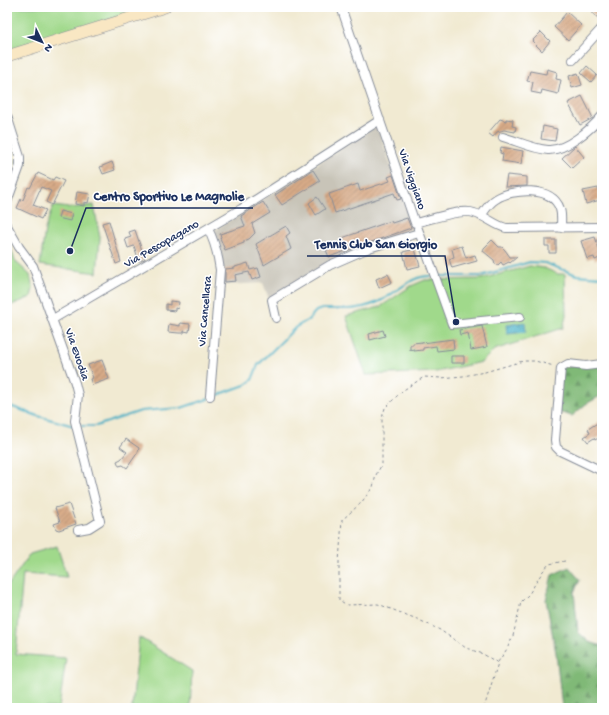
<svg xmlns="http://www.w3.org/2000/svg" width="609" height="715" font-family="'Gochi Hand',sans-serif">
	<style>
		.industrial { fill: #c8c4b8 }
		.grass { fill: #a0d98b; stroke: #5e8474 }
		.forest { fill: url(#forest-firs); stroke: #4e746a }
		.water { fill: url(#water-waves); stroke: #317092 }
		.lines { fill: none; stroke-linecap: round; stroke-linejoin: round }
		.stream { stroke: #47b0c6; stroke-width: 2 }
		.building { fill: url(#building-hatch) }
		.minor-casing { stroke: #868c98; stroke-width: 10 }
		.secondary-casing { stroke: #868c98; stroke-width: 12 }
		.path { stroke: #868c98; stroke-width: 1; stroke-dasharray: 3 3; stroke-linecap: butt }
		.minor { stroke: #fff; stroke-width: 8 }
		.secondary { stroke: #f9e7c3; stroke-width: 11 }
		.labels { text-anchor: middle; stroke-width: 3; stroke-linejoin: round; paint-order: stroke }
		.street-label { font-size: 12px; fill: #1b2f5e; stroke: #fff }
		.leader { fill: none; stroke: #1b2f5e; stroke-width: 1.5 }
		.callout-dot { fill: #1b2f5e; stroke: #fff; stroke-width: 1.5 }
		.callout-label { font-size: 13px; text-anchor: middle; font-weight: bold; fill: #1b2f5e; stroke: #fff; stroke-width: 3; stroke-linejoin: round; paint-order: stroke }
	</style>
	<defs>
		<pattern id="forest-firs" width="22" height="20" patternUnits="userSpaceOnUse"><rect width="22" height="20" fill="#80b977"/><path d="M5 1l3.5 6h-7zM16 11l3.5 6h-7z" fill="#689765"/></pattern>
		<pattern id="water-waves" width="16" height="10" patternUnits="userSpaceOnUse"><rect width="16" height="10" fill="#47b0c6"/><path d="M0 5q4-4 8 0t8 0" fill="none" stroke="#3a90a4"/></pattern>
		<pattern id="building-hatch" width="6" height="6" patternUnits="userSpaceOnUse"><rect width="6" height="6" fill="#d8ab88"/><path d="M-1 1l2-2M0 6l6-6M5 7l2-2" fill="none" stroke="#ae8c72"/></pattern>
	</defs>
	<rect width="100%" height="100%" fill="#fff"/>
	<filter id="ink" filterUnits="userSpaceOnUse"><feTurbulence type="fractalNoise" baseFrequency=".025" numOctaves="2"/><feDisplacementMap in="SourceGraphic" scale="8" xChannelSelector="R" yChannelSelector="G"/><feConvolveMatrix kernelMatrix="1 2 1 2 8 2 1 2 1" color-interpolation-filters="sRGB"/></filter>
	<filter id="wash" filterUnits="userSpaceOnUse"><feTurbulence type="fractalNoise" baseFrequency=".012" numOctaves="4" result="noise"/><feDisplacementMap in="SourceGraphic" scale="16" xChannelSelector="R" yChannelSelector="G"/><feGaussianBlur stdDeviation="0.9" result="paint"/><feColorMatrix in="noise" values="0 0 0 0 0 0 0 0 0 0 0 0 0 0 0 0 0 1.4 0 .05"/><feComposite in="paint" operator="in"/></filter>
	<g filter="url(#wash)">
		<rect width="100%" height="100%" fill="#f1ead2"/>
		<path class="industrial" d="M377 126 413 229 340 256 269 299 263 283 223 285 222 261 214 231Z"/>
		<path class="grass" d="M7 7H151L7 52Z
			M7 133C16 160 16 162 7 189Z
			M94 205 100 238 97 273 40 265 45 229 53 206 70 208Z
			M7 236 15 261 30 275 33 288 31 297 7 307Z
			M530 266 544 268 558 274H565L566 316 563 328 494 350 482 362 436 372 366 375 346 316 380 307 411 286 425 280 481 279Z
			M57 546 67 577 23 574 16 654 66 658 59 708H7V587L30 554Z
			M139 637 192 671 190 708H132Z"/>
		<path class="forest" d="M602 362V395L586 404 572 416 558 412 561 368Z
			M569 567 580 580 574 592 578 632 589 642 602 646V708H562L556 653 546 600 552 575Z"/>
		<path class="water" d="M525 322 526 332 507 334 506 325Z"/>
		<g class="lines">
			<path class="stream" d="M438 276H481L530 262 545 263 577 275 602 277
				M212 397 245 385 252 380 258 365 296 327 308 320 316 311 322 309C344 309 361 311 382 300 399 291 411 275 432 276
				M7 405 38 416 74 426
				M79 426H96L141 411 181 408 208 399"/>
		</g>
		<g id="blocks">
			<path class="building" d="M586 7H602V15L599 19Z
				M567 12 581 25 568 40 554 27Z
				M541 32 550 41 542 51 532 41Z
				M587 66 597 75 591 82 581 73Z
				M547 69 557 72 556 79 561 80 558 94 542 90 541 94 531 92 533 82 527 81 530 71 546 74Z
				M578 73 582 85 572 88 569 76Z
				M582 96 593 118 580 125 568 103Z
				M500 119 506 121V119L513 120 512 126 516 127 515 132 504 130 497 132 493 137 488 133Z
				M543 126 557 129 555 141 541 139Z
				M575 146 584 157 572 168 562 158Z
				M501 147 523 151 521 164 502 161 503 154 500 153Z
				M112 162 115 170 103 174 100 167Z
				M313 170 320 181 282 205 275 195Z
				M38 173 53 180 55 177 64 181 52 205 46 202 51 191 41 187 33 205 46 210 41 219 17 208 21 199 23 200 28 187 30 188Z
				M393 175 401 199 397 200 394 193 335 213 329 194 358 184 360 191 390 181 388 177Z
				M507 175 527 177V186L505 187Z
				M598 188 600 200 586 204 583 191Z
				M77 192 90 194 88 203 84 202V206L75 204Z
				M317 197 325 209 316 215 309 203Z
				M263 202 270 213 252 224 255 233 249 239 244 241V243L225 250 220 238 221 237 220 234 245 226 241 216Z
				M60 211 72 214 70 221 58 218Z
				M407 218 411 228 329 257 326 250 344 243 342 238 391 221 392 223Z
				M109 221 121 262 116 264 102 223Z
				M286 226 290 233 286 236 291 249 264 265 256 244Z
				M135 230 145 259 139 261 134 246 128 248 125 239 131 237 129 232Z
				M595 237 602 257 595 260 594 257 587 259 581 241Z
				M492 240 499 247H502L505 250 510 257H517L510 263 509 262 503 265 501 262 498 265 495 264 494 260 483 251 484 248Z
				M545 240H556V253H549V246H545Z
				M462 246 466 258 475 255 477 261 452 268 449 259 454 257 452 249Z
				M415 249 420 266 407 269 403 252Z
				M248 263 250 270 258 268 261 277 252 280 249 272 235 275 236 281 225 282V269L235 268V267Z
				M388 274 392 282 379 288 376 279Z
				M170 301 179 302 178 309 175 308V311L166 310V304L170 305Z
				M180 323 190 324 189 332 184 331V333H179L168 332 169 324 180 326Z
				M482 326 487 347 471 350 468 333 460 335 459 330Z
				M383 330 385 336 370 340 369 334Z
				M453 339 454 349 437 351 436 346 423 348V350L414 351V349L410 350V345H413V343L422 342V343Z
				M451 356H464V363H451Z
				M102 360 109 379 92 385 90 379 93 378 88 365Z
				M602 420V436L595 440 594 438 588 442 584 437 590 433 588 429Z
				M126 439 139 448 138 452 127 468 123 465 119 466 117 461 121 459 127 452 120 447Z
				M69 504 76 524 59 530 56 529 54 524 60 522 55 508Z"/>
		</g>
	</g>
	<g filter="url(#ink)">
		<use href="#blocks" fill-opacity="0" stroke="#868c98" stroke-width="1"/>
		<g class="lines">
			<defs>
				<path id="minor" d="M341 7 415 223C429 220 462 208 474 213 486 216 494 225 506 228L602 227
					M573 60 602 28
					M7 116 20 157V166L7 202
					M503 137C517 141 533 149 548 150 566 151 591 129 602 116
					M481 216C485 210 489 203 496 199 512 189 552 185 560 209 562 215 561 222 561 228
					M7 226 19 247 33 266 75 383 78 395 75 421 100 521 89 528 78 530
					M208 229C215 242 218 255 220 270L210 396
					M418 229 452 324 520 317
					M276 318 272 300 330 265 369 248 419 233
					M53 319 241 209 380 120
					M602 364 586 366 568 364 561 368 555 440 556 447 560 451 602 471"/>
				<path id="secondary" d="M7 56 165 7"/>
			</defs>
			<use href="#minor" class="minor-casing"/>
			<use href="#secondary" class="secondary-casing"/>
			<path class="path" d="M498 662 507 649 513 636 521 602 529 594 543 571 549 564 565 561
				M484 708 498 663 483 654 466 648 440 630 417 619 378 604 347 605 339 600V562L342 520 361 503 373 487 376 475 382 464V418L385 408 402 391 424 377 441 378 463 376 485 372 523 361H535L554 366"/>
			<use href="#minor" class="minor"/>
			<use href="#secondary" class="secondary"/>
		</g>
	</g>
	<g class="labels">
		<g class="street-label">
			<text transform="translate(413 179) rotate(71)" y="4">Via Viggiano</text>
			<text transform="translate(161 243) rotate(-30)" y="4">Via Pescopagano</text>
			<text transform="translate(204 311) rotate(-85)" y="4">Via Cancellara</text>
			<text transform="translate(78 354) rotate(71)" y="4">Via Evodia</text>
		</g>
	</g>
	<path class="leader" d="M70 251L86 208H253M456 322L445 256H307"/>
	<g class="callout-dot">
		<circle cx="70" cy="251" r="4"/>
		<circle cx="456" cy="322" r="4"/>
	</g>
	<g class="callout-label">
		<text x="169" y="200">Centro Sportivo Le Magnolie</text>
		<text x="376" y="248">Tennis Club San Giorgio</text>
	</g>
	<rect width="609" height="715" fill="none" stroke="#fff" stroke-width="24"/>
	<g transform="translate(42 42) rotate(133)" stroke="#ffffff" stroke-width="3" paint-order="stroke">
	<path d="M0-3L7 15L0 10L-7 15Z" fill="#1b2f5e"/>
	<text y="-6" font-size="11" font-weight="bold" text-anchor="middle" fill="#1b2f5e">N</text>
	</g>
</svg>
